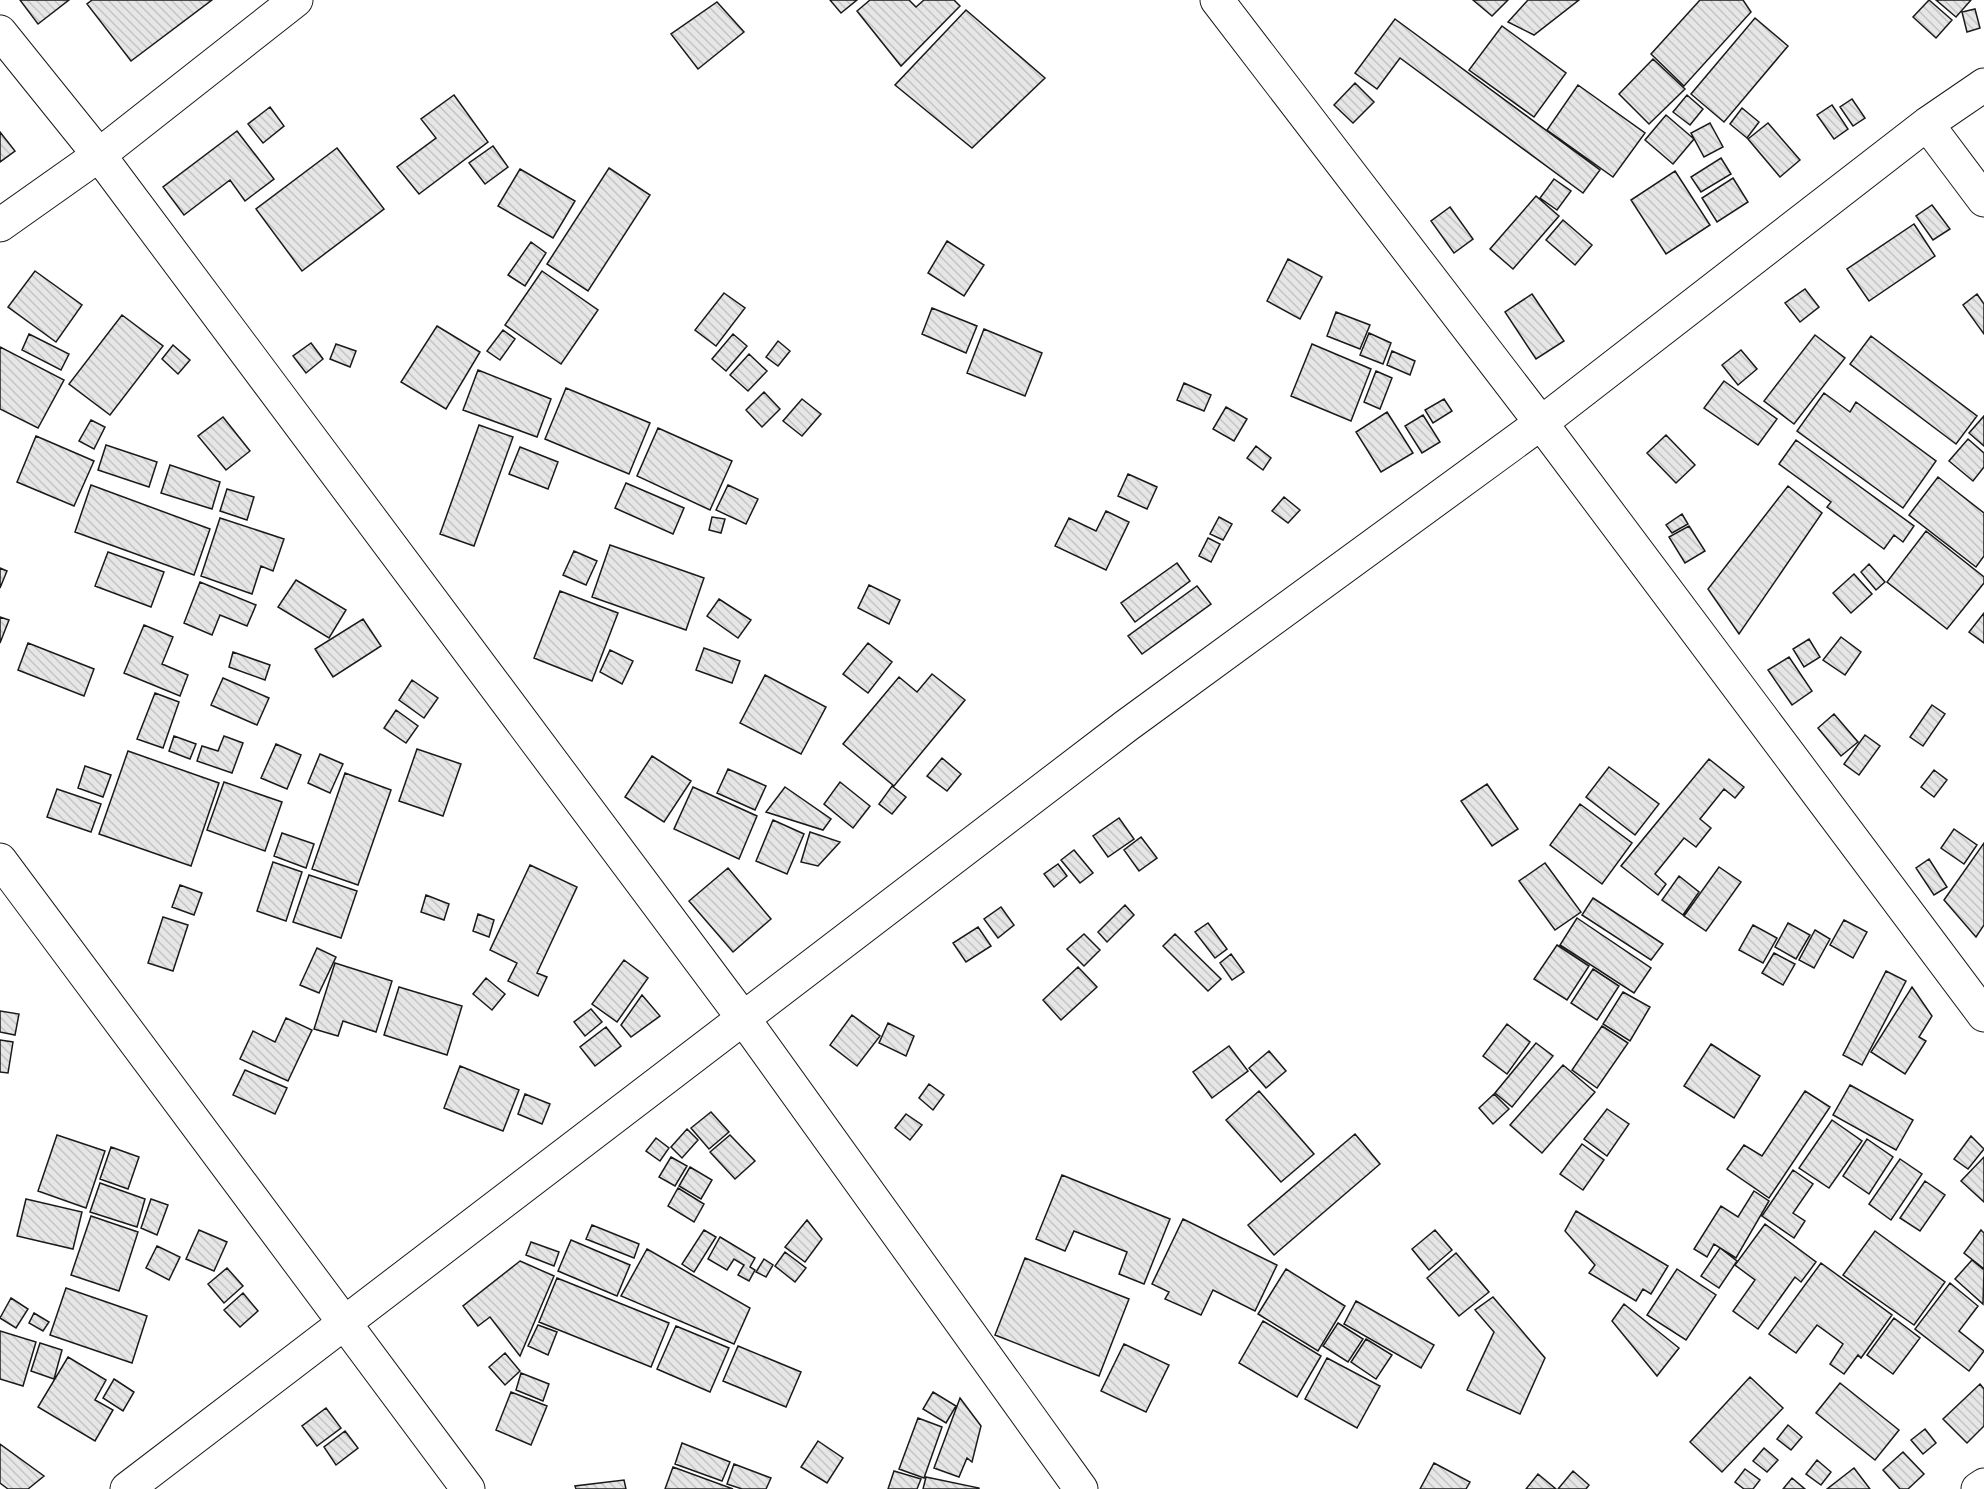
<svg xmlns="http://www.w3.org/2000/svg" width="1984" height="1489" font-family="'Work Sans',sans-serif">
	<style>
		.building { fill: url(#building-back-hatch); stroke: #1a1a1a; stroke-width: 1.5 }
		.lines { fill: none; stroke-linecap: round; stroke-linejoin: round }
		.street-casing { stroke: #1a1a1a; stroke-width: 35 }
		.street { stroke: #fff; stroke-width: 33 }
	</style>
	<defs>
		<pattern id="building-back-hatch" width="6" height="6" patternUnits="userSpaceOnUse" patternTransform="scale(1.5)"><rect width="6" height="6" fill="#e6e6e6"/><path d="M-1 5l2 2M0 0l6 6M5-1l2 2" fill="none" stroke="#c5c5c5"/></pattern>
	</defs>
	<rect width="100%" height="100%" fill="#fff"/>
	<path class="building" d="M20 0H69L38 24Z
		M92 0H212L131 61 87 4Z
		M830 0H857L841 13Z
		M870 0H909L916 7 924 0H954L960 6 901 66 857 11Z
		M1473 0H1508L1492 16Z
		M1528 0H1579L1534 35 1508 22Z
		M1700 0H1743L1751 12 1684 86 1651 54Z
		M1929 0 1952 20 1936 38 1913 17Z
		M1936 0H1971L1956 17Z
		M717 2 744 32 698 69 671 34Z
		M1975 9 1980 28 1967 32 1962 12Z
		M966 10 1045 78 972 148 895 85Z
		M1755 18 1788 46 1724 122 1691 94Z
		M1395 19 1600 170 1583 193 1400 58 1377 89 1355 73Z
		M1502 26 1566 73 1534 117 1469 70Z
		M1653 59 1685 89 1649 124 1619 94Z
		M1355 83 1374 102 1353 123 1334 105Z
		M1578 85 1645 133 1613 177 1547 130Z
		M454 95 488 142 419 194 397 167 436 138 421 119Z
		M1687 95 1703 109 1690 125 1673 112Z
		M1852 99 1865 118 1853 126 1840 107Z
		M1832 105 1848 129 1834 139 1817 115Z
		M270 107 284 126 263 143 248 124Z
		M1742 108 1759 122 1747 138 1730 124Z
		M1666 115 1694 139 1673 164 1645 140Z
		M1710 123 1723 147 1704 157 1691 133Z
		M1768 123 1800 160 1780 177 1748 139Z
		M237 131 274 179 245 201 230 180 184 215 163 187Z
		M0 132 15 151 0 162Z
		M493 146 508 167 485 184 469 163Z
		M337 148 384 209 302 271 256 209Z
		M1721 158 1731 174 1701 192 1691 177Z
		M609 168 650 195 588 291 547 264Z
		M520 169 575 201 553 238 498 206Z
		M1675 171 1710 225 1666 254 1631 200Z
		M1733 178 1748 202 1717 222 1702 198Z
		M1554 179 1571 191 1557 210 1540 198Z
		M1536 196 1559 216 1513 269 1490 249Z
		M1932 205 1950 229 1933 240 1916 216Z
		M1450 207 1473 239 1454 253 1431 221Z
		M1563 220 1592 245 1575 265 1546 240Z
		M1914 224 1935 256 1869 301 1847 269Z
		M947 241 984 265 964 296 928 273Z
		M531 242 546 253 525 286 508 275Z
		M1288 259 1322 277 1300 319 1267 301Z
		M35 271 82 305 56 342 8 307Z
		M542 271 598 310 561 364 505 325Z
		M1805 289 1819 307 1800 322 1785 303Z
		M724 293 745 308 716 346 695 330Z
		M1532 294 1564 341 1536 359 1505 312Z
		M1977 294 1984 304V334L1963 305Z
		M932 308 977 326 966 353 922 334Z
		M1336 312 1370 325 1360 349 1327 336Z
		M122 315 163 346 110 415 69 384Z
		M437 326 480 352 446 409 401 382Z
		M984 329 1042 353 1025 396 967 373Z
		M503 330 515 339 500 360 487 351Z
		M1369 333 1391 343 1383 364 1360 355Z
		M29 334 69 354 61 370 22 350Z
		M733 334 747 346 726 371 712 359Z
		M1815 335 1845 358 1794 424 1764 401Z
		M1871 336 1977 416 1956 444 1850 364Z
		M778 341 790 351 778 366 766 357Z
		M311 343 323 359 306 373 293 356Z
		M336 344 356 351 350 367 330 359Z
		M1312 344 1371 369 1351 421 1291 396Z
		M173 345 190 360 178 374 162 359Z
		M0 347 64 380 38 428 0 409Z
		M1741 350 1757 369 1738 385 1722 365Z
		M1392 351 1415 361 1410 375 1387 365Z
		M749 354 767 371 748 391 730 375Z
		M478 370 551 399 537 437 463 410Z
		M1376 371 1392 378 1380 409 1364 402Z
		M1724 381 1777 419 1758 445 1704 408Z
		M1184 383 1211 395 1204 411 1177 400Z
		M566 388 650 423 629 474 545 439Z
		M764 392 780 409 762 427 746 410Z
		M1824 393 1850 412 1856 402 1936 461 1903 508 1797 431Z
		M802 399 821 414 802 436 783 421Z
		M1444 399 1452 411 1433 423 1425 410Z
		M1226 407 1247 419 1234 441 1213 429Z
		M1387 412 1413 453 1381 472 1356 432Z
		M1423 415 1440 442 1422 453 1405 426Z
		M1984 416V446L1969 433Z
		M223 417 250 451 226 470 198 436Z
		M91 420 105 427 94 449 79 441Z
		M479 425 513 437 474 546 440 534Z
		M658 428 732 461 710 510 637 476Z
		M1666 435 1695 465 1676 483 1647 453Z
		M36 436 94 461 74 506 17 482Z
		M1968 439 1984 453V467L1973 481 1949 461Z
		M1796 440 1914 526 1903 542 1894 535 1884 549 1827 507 1831 502 1779 464Z
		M106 445 157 462 149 487 98 470Z
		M1256 446 1271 458 1263 470 1247 458Z
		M520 447 558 462 548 489 509 474Z
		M170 465 220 482 212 509 161 493Z
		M1128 474 1157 487 1147 509 1118 496Z
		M1938 477 1984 513V556L1976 567 1909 515Z
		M626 483 684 508 673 534 615 508Z
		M91 485 210 529 194 575 75 532Z
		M728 485 758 499 746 524 716 510Z
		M1788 486 1822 513 1739 634 1708 589Z
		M227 489 254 497 247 520 220 511Z
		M1284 497 1300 510 1288 523 1272 511Z
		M1106 511 1129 522 1106 570 1055 546 1069 518 1096 531Z
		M1682 514 1688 524 1672 533 1666 525Z
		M712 517 725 519 721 533 709 530Z
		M1219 517 1232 524 1223 540 1210 534Z
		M220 518 284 539 273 571 261 566 252 594 201 576Z
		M1689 526 1705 551 1685 563 1669 537Z
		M1926 531 1984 577V583L1947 629 1887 582Z
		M1208 538 1220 544 1211 562 1199 556Z
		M610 545 704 578 686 630 592 597Z
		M574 551 597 561 586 585 563 575Z
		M108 552 164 572 151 607 95 586Z
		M1177 563 1190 581 1135 622 1121 603Z
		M1869 564 1885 582 1876 590 1861 572Z
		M0 568 7 571 0 588Z
		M1854 574 1872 594 1851 613 1833 593Z
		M296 580 346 610 329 638 278 607Z
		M200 582 256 605 247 626 220 615 212 635 184 623Z
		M869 585 900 600 889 624 858 608Z
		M1197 586 1211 604 1142 654 1128 636Z
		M560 591 618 613 592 681 534 658Z
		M719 599 751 620 738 638 707 616Z
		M1984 613V643L1969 632Z
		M0 617 9 620 0 643Z
		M363 619 381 646 333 677 315 649Z
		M144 625 173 637 162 664 188 675 180 696 124 673Z
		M1841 637 1861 652 1845 675 1823 660Z
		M1809 639 1820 657 1804 667 1793 649Z
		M28 643 94 669 84 696 18 670Z
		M868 643 892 662 868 693 843 674Z
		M704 648 740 661 732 683 696 670Z
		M610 650 633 661 622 684 600 672Z
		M233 652 270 665 265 680 229 667Z
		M1789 657 1812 691 1792 705 1768 670Z
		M932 674 965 700 894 786 843 744 899 677 917 692Z
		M765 675 826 707 801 754 740 723Z
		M223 678 269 698 257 725 211 705Z
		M412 680 438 698 424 718 399 700Z
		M155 693 179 702 163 748 137 739Z
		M1932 705 1945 714 1923 746 1910 737Z
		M396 710 418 726 406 743 384 728Z
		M1834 714 1858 742 1841 756 1818 728Z
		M1865 735 1880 746 1859 775 1844 764Z
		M174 736 196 744 190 759 169 751Z
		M224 736 243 743 232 773 197 761 202 746 218 751Z
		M276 744 301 755 287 789 261 778Z
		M417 749 461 764 443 816 399 801Z
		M128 751 219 783 191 866 99 834Z
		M320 754 343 764 330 793 308 783Z
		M652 756 691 781 664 822 625 797Z
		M942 758 961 774 947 791 927 776Z
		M1709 759 1744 787 1735 798 1724 789 1700 819 1711 828 1696 847 1684 838 1655 874 1666 884 1658 895 1621 866Z
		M85 766 111 775 103 797 78 788Z
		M1609 767 1659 804 1635 835 1586 797Z
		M728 769 766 786 755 810 717 793Z
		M1934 770 1947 780 1934 797 1921 787Z
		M345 773 391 790 358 885 312 869Z
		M224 782 282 802 265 851 207 830Z
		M840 782 870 806 853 828 824 804Z
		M1487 784 1518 829 1492 846 1461 801Z
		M892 786 906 797 892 814 879 804Z
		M693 787 757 816 739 859 674 829Z
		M785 787 831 819 823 830 766 812Z
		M57 789 101 804 91 832 47 817Z
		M1580 804 1632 843 1602 884 1550 845Z
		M1119 818 1134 839 1108 857 1093 836Z
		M773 820 804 834 787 874 756 861Z
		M1954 829 1977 845 1964 864 1941 848Z
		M810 832 840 842 818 866 801 862Z
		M282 833 314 844 306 868 274 856Z
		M1141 837 1157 858 1139 871 1124 850Z
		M1984 843V925L1976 937 1944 900Z
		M1074 850 1093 873 1080 883 1061 860Z
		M1929 859 1947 887 1934 895 1916 868Z
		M273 862 302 872 286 921 257 911Z
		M1545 863 1581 912 1555 930 1519 881Z
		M1058 864 1067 876 1054 887 1044 874Z
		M530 865 577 887 537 973 547 977 538 996 508 981 517 963 490 950Z
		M1719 867 1741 882 1706 931 1684 916Z
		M728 868 771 919 733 952 689 901Z
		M309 875 357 891 341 938 293 922Z
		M1679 876 1699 892 1683 915 1662 900Z
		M180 885 202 893 194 915 172 907Z
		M426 895 449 904 444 920 421 912Z
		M1593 898 1663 944 1651 960 1582 915Z
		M1125 905 1134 915 1107 942 1098 932Z
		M1001 907 1014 925 998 938 984 919Z
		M478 914 494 920 489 937 473 931Z
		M163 917 188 925 173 971 148 963Z
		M1577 918 1651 968 1634 993 1560 945Z
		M1844 920 1867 932 1853 958 1830 945Z
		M1208 923 1227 949 1215 958 1195 932Z
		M1788 923 1810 935 1796 959 1775 947Z
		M1753 925 1777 938 1763 963 1739 950Z
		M978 927 991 946 966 962 953 943Z
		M1815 930 1830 939 1814 968 1799 960Z
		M1084 934 1100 950 1084 966 1067 949Z
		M1175 934 1221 979 1208 991 1163 946Z
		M1557 945 1589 966 1567 1000 1534 979Z
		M317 948 336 957 319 993 300 985Z
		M1774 953 1795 964 1783 985 1762 973Z
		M1231 954 1244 972 1232 980 1220 963Z
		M624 960 648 978 617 1022 592 1004Z
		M335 963 392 981 376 1032 343 1021 338 1036 314 1029Z
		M1078 967 1097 987 1061 1020 1043 1000Z
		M1593 969 1619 986 1597 1020 1571 1003Z
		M1886 971 1906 981 1862 1065 1843 1055Z
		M486 978 505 994 492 1010 473 994Z
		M399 987 462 1006 447 1055 384 1035Z
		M1912 987 1932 1016 1919 1037 1926 1041 1905 1074 1871 1052Z
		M1623 992 1650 1007 1630 1041 1603 1024Z
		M642 995 660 1016 631 1037 621 1025Z
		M591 1009 602 1022 585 1036 574 1022Z
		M0 1011 19 1014 15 1035 0 1032Z
		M852 1015 880 1036 857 1066 830 1045Z
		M286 1018 312 1030 288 1081 240 1059 253 1031 275 1042Z
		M888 1023 914 1036 906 1056 879 1043Z
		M1507 1024 1530 1042 1507 1074 1483 1056Z
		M1602 1026 1628 1043 1597 1088 1572 1070Z
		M606 1027 621 1046 595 1066 580 1047Z
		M0 1040 13 1042 8 1073 0 1072Z
		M1536 1043 1553 1056 1512 1107 1495 1093Z
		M1711 1044 1760 1076 1734 1118 1684 1086Z
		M1229 1046 1248 1071 1212 1098 1193 1072Z
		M1269 1051 1286 1071 1266 1088 1249 1068Z
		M1563 1065 1595 1092 1542 1153 1510 1125Z
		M460 1066 519 1090 503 1131 444 1108Z
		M245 1070 287 1088 275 1114 233 1095Z
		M929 1084 944 1095 933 1110 919 1098Z
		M1850 1085 1913 1120 1896 1150 1833 1115Z
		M1259 1091 1314 1154 1281 1182 1226 1120Z
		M1805 1091 1830 1107 1769 1198 1727 1169 1744 1145 1762 1156Z
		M525 1094 550 1104 542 1124 518 1114Z
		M1494 1094 1509 1109 1493 1124 1479 1108Z
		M1607 1109 1629 1124 1607 1156 1584 1139Z
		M711 1112 729 1132 709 1149 691 1128Z
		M906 1114 922 1125 910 1140 895 1128Z
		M1832 1120 1862 1141 1829 1188 1799 1168Z
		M687 1129 698 1140 682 1158 671 1147Z
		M1355 1134 1380 1164 1274 1255 1248 1225Z
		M57 1135 105 1151 86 1208 38 1191Z
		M730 1135 755 1161 735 1179 710 1152Z
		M1971 1136 1984 1149 1968 1169 1954 1159Z
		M656 1138 669 1148 660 1161 646 1151Z
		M1867 1139 1893 1157 1869 1194 1843 1176Z
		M1582 1144 1604 1160 1583 1190 1560 1174Z
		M111 1147 139 1157 128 1189 100 1179Z
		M671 1157 687 1166 675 1186 659 1177Z
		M1984 1157V1202L1961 1181Z
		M1900 1159 1922 1174 1891 1220 1869 1204Z
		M690 1167 712 1180 701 1199 679 1186Z
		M1793 1170 1813 1184 1793 1213 1805 1221 1794 1238 1762 1216Z
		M1062 1175 1170 1219 1144 1284 1119 1274 1127 1252 1074 1231 1065 1251 1036 1239Z
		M1925 1181 1945 1195 1920 1231 1900 1218Z
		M100 1183 145 1199 137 1227 90 1212Z
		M678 1188 704 1204 694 1222 668 1206Z
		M1754 1191 1769 1201 1736 1258 1714 1244 1707 1257 1694 1249 1721 1206 1738 1217Z
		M26 1199 82 1212 73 1249 17 1236Z
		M151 1199 168 1205 157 1235 141 1228Z
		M1576 1211 1668 1266 1651 1294 1643 1289 1636 1301 1589 1273 1595 1265 1565 1231Z
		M91 1216 138 1232 119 1291 71 1275Z
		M1183 1219 1277 1265 1255 1311 1213 1290 1201 1315 1165 1299 1169 1292 1152 1284Z
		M807 1220 822 1239 805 1262 785 1247Z
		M1765 1224 1816 1262 1801 1282 1795 1277 1758 1329 1733 1311 1755 1280 1735 1265Z
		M592 1225 639 1244 634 1258 586 1239Z
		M199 1230 227 1242 214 1271 186 1259Z
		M704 1230 716 1237 694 1272 682 1264Z
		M1435 1230 1452 1250 1429 1270 1412 1249Z
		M1981 1230 1984 1233V1269L1964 1253Z
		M1875 1231 1945 1282 1914 1325 1843 1275Z
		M720 1237 755 1258 750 1267 755 1270 749 1281 738 1275 744 1265 734 1259 727 1270 708 1259Z
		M571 1240 630 1265 617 1296 558 1271Z
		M531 1242 559 1252 554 1266 526 1255Z
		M157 1246 180 1257 169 1280 146 1268Z
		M1720 1248 1737 1261 1719 1288 1701 1276Z
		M647 1249 750 1308 734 1344 621 1296Z
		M785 1252 806 1268 795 1282 775 1266Z
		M1456 1253 1489 1292 1459 1316 1427 1278Z
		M1025 1258 1129 1299 1099 1376 995 1335Z
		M764 1259 773 1265 766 1277 756 1272Z
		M1972 1260 1984 1270 1983 1304 1955 1279Z
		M520 1261 554 1276 520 1356 490 1317 478 1326 463 1306Z
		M1821 1263 1892 1315 1861 1358 1858 1355 1844 1374 1830 1364 1843 1344 1817 1325 1796 1353 1769 1334Z
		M227 1268 243 1286 224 1303 208 1284Z
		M1286 1269 1345 1306 1318 1351 1258 1314Z
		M1677 1269 1716 1295 1686 1340 1647 1315Z
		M557 1278 669 1323 651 1367 539 1322Z
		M1950 1283 1978 1306 1959 1331 1984 1351 1969 1371 1915 1329Z
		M66 1288 147 1316 132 1363 50 1335Z
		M243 1293 258 1311 240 1327 224 1310Z
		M1493 1297 1545 1358 1520 1414 1467 1390 1494 1332 1475 1310Z
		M11 1298 28 1309 16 1328 0 1318Z
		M1356 1301 1434 1345 1421 1368 1344 1324Z
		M1624 1304 1679 1348 1657 1376 1612 1321Z
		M34 1313 49 1322 43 1331 29 1323Z
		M1894 1318 1920 1338 1893 1374 1867 1355Z
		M1263 1321 1321 1356 1297 1397 1239 1363Z
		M1338 1323 1363 1339 1348 1362 1323 1346Z
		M538 1325 557 1332 548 1355 528 1346Z
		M676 1326 729 1348 710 1392 657 1369Z
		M0 1331 36 1342 23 1386 0 1379Z
		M1366 1339 1392 1355 1376 1379 1351 1362Z
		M40 1343 62 1350 54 1379 31 1371Z
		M1124 1344 1169 1365 1146 1412 1101 1391Z
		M738 1346 801 1372 786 1407 723 1381Z
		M505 1353 520 1371 505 1385 489 1367Z
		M68 1357 106 1380 95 1400 113 1410 95 1441 38 1407Z
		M1327 1358 1380 1386 1357 1428 1305 1399Z
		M521 1373 549 1384 543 1401 516 1390Z
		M1750 1377 1783 1408 1722 1472 1690 1442Z
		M114 1379 134 1392 123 1411 103 1398Z
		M1840 1383 1899 1430 1875 1460 1816 1413Z
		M1980 1384 1984 1389V1426L1967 1443 1943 1419Z
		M511 1392 547 1406 531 1445 496 1430Z
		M933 1392 956 1406 946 1423 923 1409Z
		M960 1398 981 1426 972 1462 967 1458 959 1477 934 1468Z
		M326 1408 341 1428 317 1446 302 1426Z
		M918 1418 942 1427 924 1478 899 1469Z
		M1788 1425 1802 1437 1791 1450 1777 1439Z
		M1925 1429 1936 1443 1923 1454 1911 1440Z
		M345 1431 358 1448 336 1465 324 1447Z
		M818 1441 843 1458 827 1483 801 1467Z
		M682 1443 730 1462 722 1481 675 1464Z
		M0 1444 44 1476 28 1489H8L0 1483Z
		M1764 1448 1778 1460 1767 1472 1753 1461Z
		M1903 1452 1924 1474 1908 1489H1900L1883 1470Z
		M1817 1460 1831 1472 1821 1485 1806 1474Z
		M1434 1463 1470 1482 1466 1489H1420Z
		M734 1464 771 1478 766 1489H742L727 1484Z
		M673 1467 733 1489H665Z
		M1854 1468 1870 1489H1827Z
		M1745 1469 1760 1480 1753 1489H1744L1735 1482Z
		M894 1471 921 1479 917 1489H888Z
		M1573 1471 1589 1485 1586 1489H1558Z
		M1538 1474 1556 1489H1526Z
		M926 1477 979 1488V1489H923Z
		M1792 1478 1805 1489H1783Z
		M624 1480 626 1489H576L575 1486Z"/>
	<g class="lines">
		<defs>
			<path id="street" d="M1217 0 1541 423 1984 1015
				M0 32 99 155 743 1018 1081 1489
				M1927 124 1984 200
				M0 225 99 155 296 0
				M0 860 468 1489
				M127 1489 1126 726 1541 423 1927 124 1984 85
				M1978 1489 1984 1485"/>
		</defs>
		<use href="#street" class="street-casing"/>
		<use href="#street" class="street"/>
	</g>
</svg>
